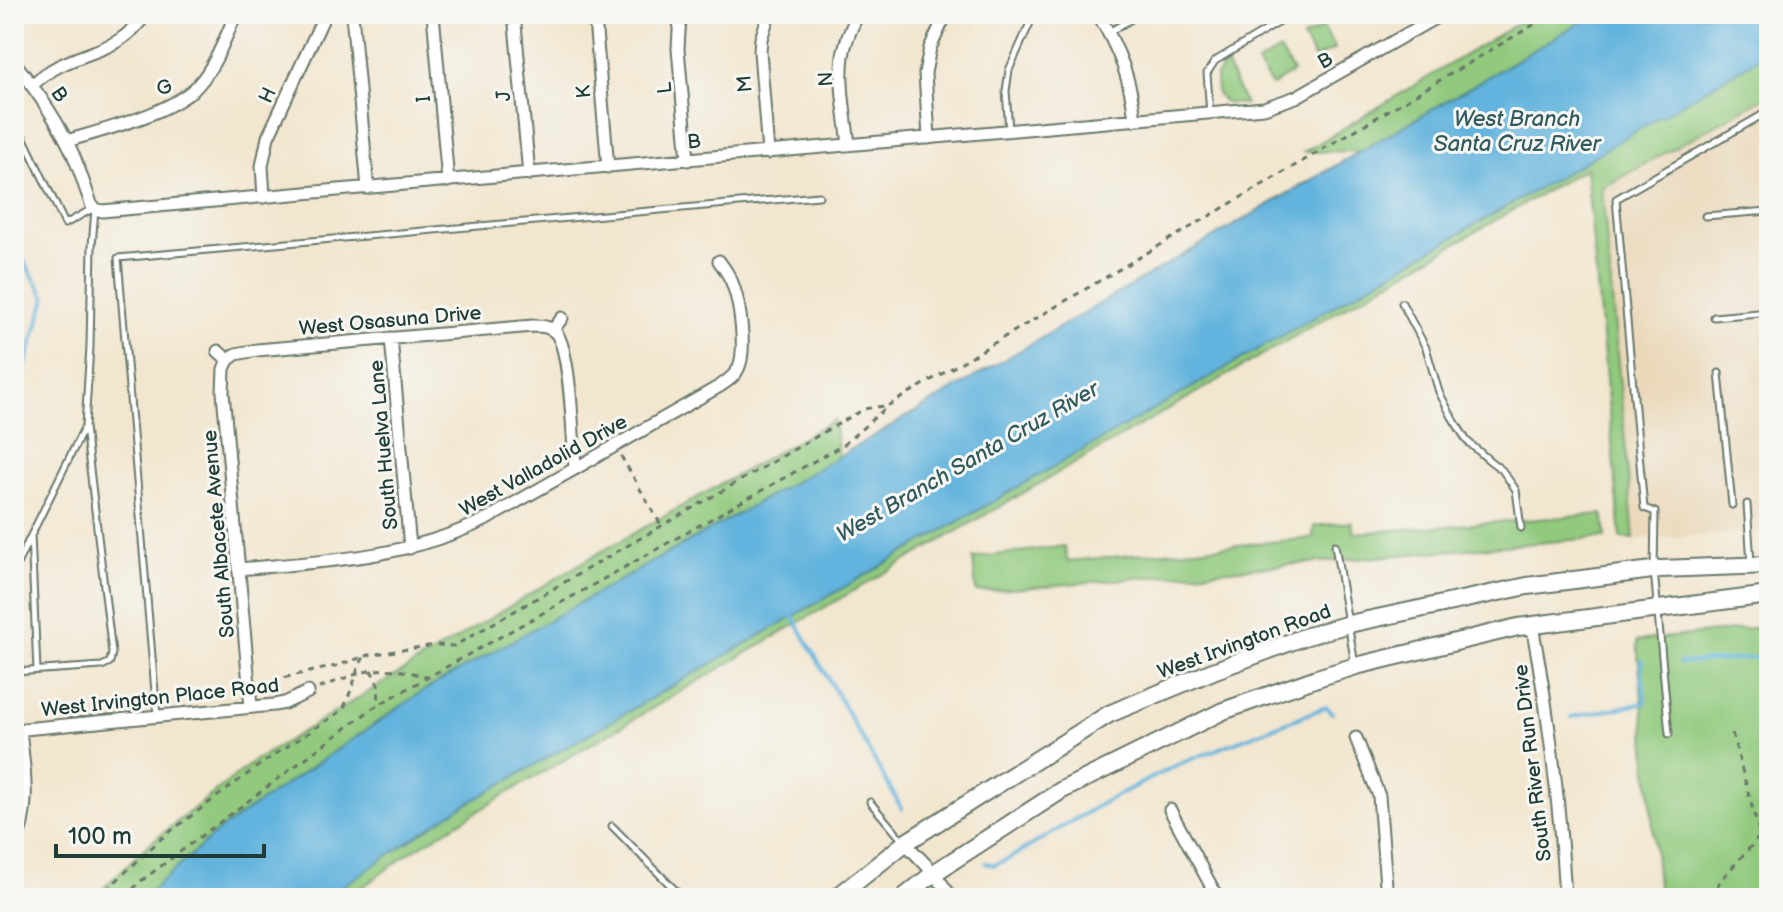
<svg xmlns="http://www.w3.org/2000/svg" width="1783" height="912" font-family="'Balsamiq Sans',sans-serif">
	<style>
		.built { fill: #ead8ba }
		.green { fill: #91c97d; stroke: #588358; stroke-width: 2 }
		.water { fill: #62b3dd; stroke: #407888; stroke-width: 2 }
		.lines { fill: none; stroke-linecap: round; stroke-linejoin: round }
		.stream { stroke: #62b3dd; stroke-width: 4 }
		.service-casing { stroke: #69786a; stroke-width: 9 }
		.minor-casing { stroke: #69786a; stroke-width: 15 }
		.secondary-casing { stroke: #69786a; stroke-width: 20 }
		.path { stroke: #69786a; stroke-width: 3; stroke-dasharray: 6 6; stroke-linecap: butt }
		.service { stroke: #fff; stroke-width: 5 }
		.minor { stroke: #fff; stroke-width: 11 }
		.secondary { stroke: #fff; stroke-width: 16 }
		.labels { text-anchor: middle; stroke-width: 6; stroke-linejoin: round; paint-order: stroke }
		.street-label { font-size: 20px; fill: #1f3d34; stroke: #f6f6f2 }
		.water-label { font-size: 22px; font-style: italic; fill: #305a5e; stroke: #f6f6f2 }
	</style>
	<rect width="100%" height="100%" fill="#f6f6f2"/>
	<filter id="ink" filterUnits="userSpaceOnUse"><feTurbulence type="fractalNoise" baseFrequency=".0125" numOctaves="2"/><feDisplacementMap in="SourceGraphic" scale="16" xChannelSelector="R" yChannelSelector="G"/><feConvolveMatrix kernelMatrix="1 2 1 2 8 2 1 2 1" color-interpolation-filters="sRGB"/></filter>
	<filter id="wash" filterUnits="userSpaceOnUse"><feTurbulence type="fractalNoise" baseFrequency=".006" numOctaves="4" result="noise"/><feDisplacementMap in="SourceGraphic" scale="32" xChannelSelector="R" yChannelSelector="G"/><feGaussianBlur stdDeviation="1.8" result="paint"/><feColorMatrix in="noise" values="0 0 0 0 0 0 0 0 0 0 0 0 0 0 0 0 0 1.4 0 .05"/><feComposite in="paint" operator="in"/></filter>
	<g filter="url(#wash)">
		<rect width="100%" height="100%" fill="#f2e6cf"/>
		<path class="built" d="M1769 95V532L1634 539 1602 188Z"/>
		<path class="green" d="M1533 14H1769V95L1602 188 1634 539 1621 538 1586 168 791 627 513 790 409 853 348 898H93L149 844 254 761 583 562 834 420 839 458 1360 151 1304 152Z
			M1323 27 1335 49 1315 59 1303 38Z
			M1280 50 1293 72 1272 86 1257 63Z
			M1226 64 1245 104 1225 103 1217 94 1216 75Z
			M1603 514 1606 537 976 592 973 558 1064 546 1068 561 1313 538 1314 526 1352 522 1354 533Z
			M1769 626V898H1659L1637 641Z"/>
		<path class="water" d="M1595 14H1769V52L1579 165 448 815 325 898H143L219 830 423 691 819 468Z"/>
		<g class="lines">
			<path class="stream" d="M14 245 46 298 14 402
				M791 613 902 809
				M1679 663 1769 657
				M1571 717 1645 703 1641 661 1643 662
				M986 863 994 865 1010 858 1106 801 1179 764 1326 707 1333 713"/>
		</g>
	</g>
	<g filter="url(#ink)">
		<g class="lines">
			<defs>
				<path id="service" d="M1109 32 1140 14
					M1210 114 1207 73 1215 61 1293 14
					M14 118 65 224 94 208
					M1009 130 1006 91 1009 70 1034 14
					M1705 216 1769 211
					M1402 303 1426 348 1439 392 1452 417 1467 441 1490 461 1502 470 1516 490 1521 528
					M1714 317 1769 312
					M1719 373 1732 505
					M1747 504 1751 563
					M31 535 37 670
					M1335 545 1355 665
					M14 570 84 428
					M14 672 102 666 110 662 112 653 85 427 90 346 92 246 95 209
					M157 715 118 258 819 196
					M1669 734 1654 570 1655 512 1644 508 1616 199 1769 111
					M870 802 903 841
					M612 826 683 898"/>
				<path id="minor" d="M352 14 368 188
					M433 14 448 181
					M514 14 529 174
					M596 14V32L608 167
					M681 14 679 31 678 49 688 160
					M1098 14C1119 50 1131 79 1135 120
					M14 62C37 91 57 119 72 152 80 170 85 188 92 206L96 209 102 211 1264 108 1296 97 1442 14
					M32 85C40 78 49 71 59 66 95 48 119 51 146 14
					M929 138 925 73 930 48 946 14
					M67 141C103 130 173 113 198 85 216 65 225 38 236 14
					M849 145C846 117 839 85 843 56 845 41 851 28 858 14
					M768 153 760 51 761 39 769 14
					M264 197 262 166 268 137 325 14
					M553 330 562 318
					M391 338 410 548
					M218 351 228 360
					M228 360 236 354 257 350 533 326C541 326 550 326 556 333 571 350 573 442 575 469
					M228 360 224 369 223 392 251 707
					M238 569C328 561 402 559 485 520L720 386C727 381 735 376 738 369 747 352 740 306 734 288 731 278 725 269 719 261
					M1532 625C1549 715 1560 806 1565 898
					M14 730 274 705 285 703 308 692
					M1356 738 1379 796 1387 898
					M1170 810 1215 893 1216 898
					M905 843 934 873 952 898
					M14 847C32 809 24 769 20 730"/>
				<path id="secondary" d="M836 898 905 843 1109 714 1213 671 1304 637 1349 624 1527 586 1660 569 1769 565
					M903 898 934 873 1062 790 1223 711 1317 678 1356 666 1518 627 1769 595"/>
			</defs>
			<use href="#service" class="service-casing"/>
			<use href="#minor" class="minor-casing"/>
			<use href="#secondary" class="secondary-casing"/>
			<path class="path" d="M621 456 661 525
				M371 670 378 684 379 704
				M265 688 269 681 336 666 369 655 435 645 454 646 864 409 889 405
				M319 688C365 671 378 662 427 677
				M1732 733 1760 836
				M98 898 163 837 265 761 343 710 353 685 358 668 364 657
				M124 898 141 881 373 708 843 445 889 405 1552 14
				M1712 898 1720 881 1769 826"/>
			<use href="#service" class="service"/>
			<use href="#minor" class="minor"/>
			<use href="#secondary" class="secondary"/>
		</g>
	</g>
	<g class="labels">
		<g class="street-label">
			<text transform="translate(1325 60) rotate(-30)" y="7">B</text>
			<text transform="translate(825 79) rotate(-93)" y="7">N</text>
			<text transform="translate(744 84) rotate(-95)" y="7">M</text>
			<text transform="translate(164 87) rotate(-28)" y="7">G</text>
			<text transform="translate(664 88) rotate(-95)" y="7">L</text>
			<text transform="translate(583 92) rotate(-95)" y="7">K</text>
			<text transform="translate(60 94) rotate(56)" y="7">B</text>
			<text transform="translate(267 95) rotate(-65)" y="7">H</text>
			<text transform="translate(503 96) rotate(-95)" y="7">J</text>
			<text transform="translate(423 99) rotate(-95)" y="7">I</text>
			<text transform="translate(694 141) rotate(-5)" y="7">B</text>
			<text transform="translate(390 320) rotate(-5)" y="7">West Osasuna Drive</text>
			<text transform="translate(383 445) rotate(-95)" y="7">South Huelva Lane</text>
			<text transform="translate(543 465) rotate(-29)" y="7">West Valladolid Drive</text>
			<text transform="translate(218 534) rotate(-95)" y="7">South Albacete Avenue</text>
			<text transform="translate(1244 641) rotate(-20)" y="7">West Irvington Road</text>
			<text transform="translate(160 697) rotate(-6)" y="7">West Irvington Place Road</text>
			<text transform="translate(1532 763) rotate(-97)" y="7">South River Run Drive</text>
		</g>
		<g class="water-label">
			<text x="1517" y="126">West Branch<tspan x="1517" dy="25">Santa Cruz River</tspan></text>
			<text transform="translate(967 461) rotate(-30)" y="8">West Branch Santa Cruz River</text>
		</g>
	</g>
	<rect width="1783" height="912" fill="none" stroke="#f6f6f2" stroke-width="48"/>
	<path d="M56 844v12h208v-12" fill="none" stroke="#1f3d34" stroke-width="4"/>
	<text x="68" y="844" font-size="24" fill="#1f3d34" stroke="#f6f6f2" stroke-width="6" paint-order="stroke">100 m</text>
</svg>
